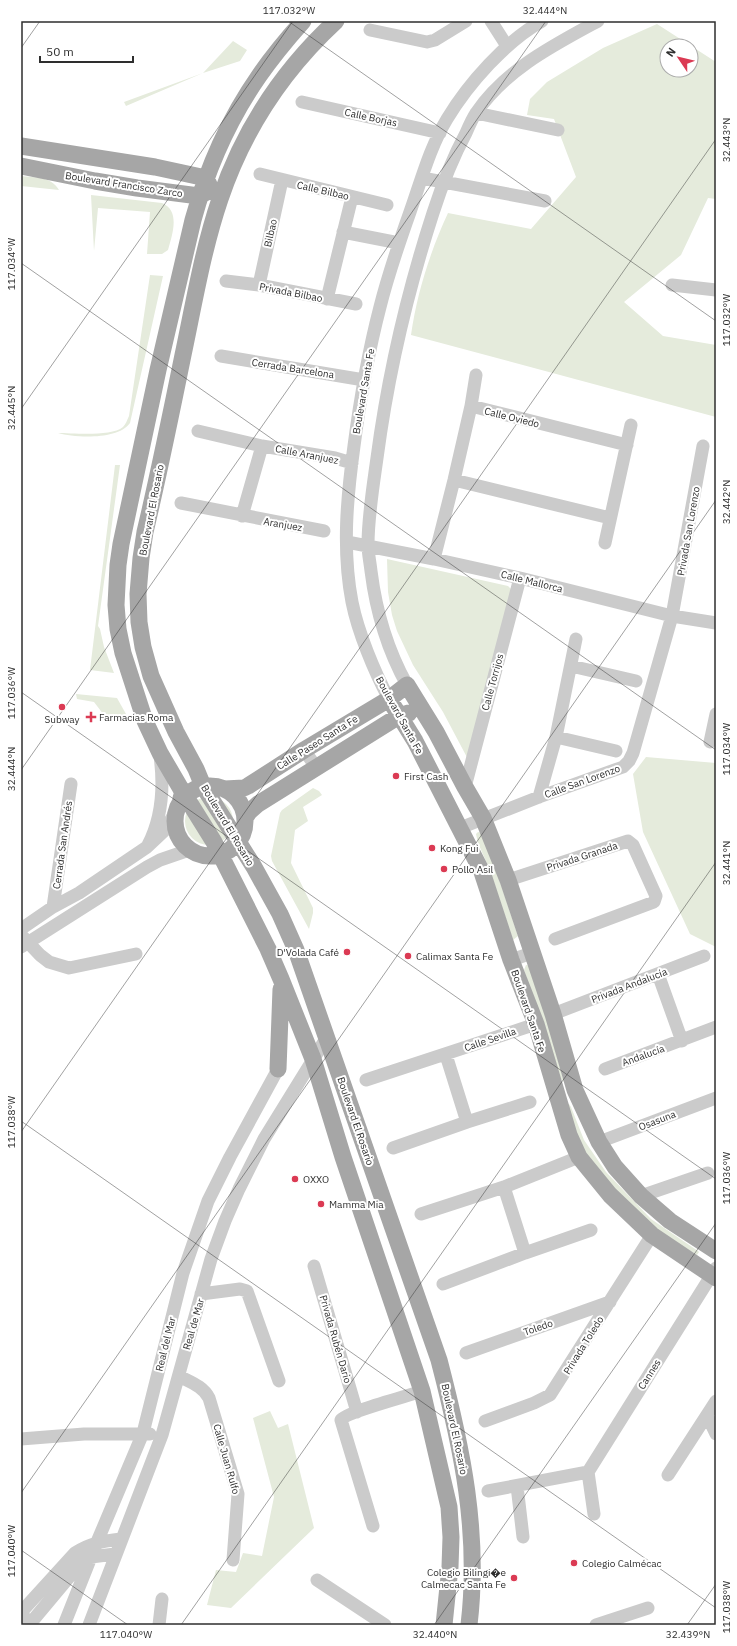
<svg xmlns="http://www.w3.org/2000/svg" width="737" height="1646" font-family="'IBM Plex Sans',sans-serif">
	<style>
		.green { fill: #e5ebdc; fill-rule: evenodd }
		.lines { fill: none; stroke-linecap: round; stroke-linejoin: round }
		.minor { stroke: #cbcbcb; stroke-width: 13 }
		.major { stroke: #a6a6a6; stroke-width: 17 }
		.ticks { fill: none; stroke: #2e2e2e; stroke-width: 1; stroke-opacity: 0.45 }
		.poi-dot { fill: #db3a53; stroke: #fff; stroke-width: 1.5 }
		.labels { text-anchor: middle; stroke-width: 4; stroke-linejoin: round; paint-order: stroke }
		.street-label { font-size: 10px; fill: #2e2e2e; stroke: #fff }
		.poi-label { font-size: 10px; fill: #2e2e2e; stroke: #fff; text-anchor: start }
		.neatline { fill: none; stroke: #2e2e2e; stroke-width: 1.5 }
		.ticks-label { font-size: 10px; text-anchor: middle; fill: #2e2e2e }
	</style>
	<rect width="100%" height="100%" fill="#fff"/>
	<path class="green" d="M657 24 716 62V199L708 198 681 255 624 302 663 336 716 345V417L411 335C417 293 430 252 448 213L531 229 576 177 554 119 527 115 530 99 547 82 603 48ZM667 46H691V70H667Z
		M233 41 247 50 240 61 203 73 126 106 124 102 203 73Z
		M21 176C36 178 51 176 59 190L21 186Z
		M91 195 162 203C181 211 172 235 168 250L162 254H147L150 212 98 208 94 251Z
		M150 275 163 276 130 423C118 440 76 438 58 433 73 433 111 437 123 427 126 424 127 420 129 416Z
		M115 465H120L98 626 100 629 104 647 114 673 90 670Z
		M387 559 508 586 511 589 470 763 443 712 413 665 397 631 392 615 388 592Z
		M76 694 117 698 126 714 110 723 94 702 77 699Z
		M646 757 716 763V947L690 934 643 832 633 774Z
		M313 788 319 791 322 795 303 807 308 821 295 830 291 863 313 908V913L309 929 272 861 271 856 280 813 282 810Z
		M185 821a24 24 0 1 1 48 0a24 24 0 1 1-48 0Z
		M478 832 484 834 518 936 513 940 489 868 478 843 476 834Z
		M526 965 532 966 564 1082 561 1079 524 970Z
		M564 1104H569L571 1107 584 1140 606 1172 651 1219 698 1251 699 1252 697 1255 646 1224 584 1156Z
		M270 1411 278 1428 288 1424 314 1528 231 1608 207 1605 216 1570 236 1572 243 1553 262 1556 274 1497 253 1418Z"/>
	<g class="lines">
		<path class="minor" d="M491 21 507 46
			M370 30 427 42 435 40 466 21
			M302 102 440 133
			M476 113 558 130
			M260 174 387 205
			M422 178 545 201
			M343 232 399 243
			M226 281 259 285 356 304
			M259 285 282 180
			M672 285 716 290
			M327 299 352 197
			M221 356 364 380
			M471 406 627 445
			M198 431 262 446 335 458 352 463
			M454 480 610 518
			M181 503 324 531
			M242 516 262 446
			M347 542 434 559 520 578 672 616 716 623
			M605 543 631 425
			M434 559 454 480 471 406 476 375
			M571 666 636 681
			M407 685C387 649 376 611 371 571 370 562 368 553 368 545 368 516 373 487 377 458 388 375 407 293 433 213 442 185 452 159 466 133 469 126 472 119 476 113 506 69 554 45 598 21
			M389 699C374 671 358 632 352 602 342 550 347 497 354 446 360 400 368 353 380 307 388 275 399 243 410 212 421 181 430 147 447 119 468 84 506 41 542 21
			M556 737 616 751
			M710 742 716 714
			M304 750 316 767
			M465 787 520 578
			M539 797 556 737 576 639
			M460 828 539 797 623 767 629 761 633 753 672 616 703 446
			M148 845C162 818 164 785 160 756
			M508 880 628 841 633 845 656 896 654 902 555 939
			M53 907 71 784
			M21 929 53 907 79 893 147 847 164 831 176 811
			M23 937 40 955 49 962 69 968 136 954
			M21 947 147 867 160 860 189 850
			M511 960 532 953
			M658 974 682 1041
			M553 1014 704 956
			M446 1055 467 1122
			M605 1069 716 1027
			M366 1080 536 1024
			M599 1142 716 1098
			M393 1148 467 1122 530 1102
			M504 1187 525 1253
			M641 1196 708 1173
			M421 1214 504 1187 579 1157
			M314 1266 357 1412
			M443 1284 525 1253 591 1230
			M201 1294 240 1289 247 1291 279 1381
			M466 1353 610 1302
			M179 1376C190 1382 203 1386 209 1398L238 1494 233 1560
			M707 1415 716 1434
			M485 1421 534 1403 550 1395 652 1235
			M21 1439 84 1434H150
			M588 1472 594 1514
			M668 1475 716 1401
			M517 1486 523 1537
			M488 1491 588 1472 716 1268
			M373 1526 341 1420C346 1412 408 1396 422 1391
			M317 1580 385 1625
			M21 1619 24 1609 75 1553C90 1543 104 1541 121 1539
			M21 1622 34 1619 80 1564 91 1557 115 1554
			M64 1625 97 1542 143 1433 183 1273 208 1201 230 1157 278 1069
			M89 1625 162 1435 211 1259 225 1221 239 1189 264 1139 327 1037
			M159 1625 162 1599
			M596 1625 648 1608"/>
		<path class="major" d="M336 21C283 70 243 131 220 199 203 249 194 303 183 355 171 414 159 473 145 532L141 558 138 594 139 622 143 647 151 676 176 732 196 769 203 786 254 867 280 914 296 950 439 1360C462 1448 480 1533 469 1625
			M21 146 155 167 206 178 210 187
			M21 166 95 181 137 188 199 196 209 191
			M389 699 415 741 482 872 511 960 536 1024 569 1135 579 1157 610 1195 652 1235 716 1278
			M175 821a35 35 0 1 1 70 0a35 35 0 1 1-70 0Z
			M181 789 214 842 268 949 281 979 313 1059 343 1157 422 1391 449 1507 451 1537 450 1567 444 1625
			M225 789 244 788 248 786 304 750 389 699 407 685 436 732 465 787 483 818 508 880 553 1014 575 1090 599 1142 615 1167 641 1196 670 1221 716 1251
			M181 798 183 795 181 789 160 753 145 721 123 653 118 629 116 605 118 565 121 544 158 370 193 220C207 169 229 119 259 76 272 57 287 39 303 21
			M245 818 249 812 258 804 399 716 409 713
			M278 1069 281 989"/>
	</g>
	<path class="ticks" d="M288 21 716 321M21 48 40 21M21 263 716 750M21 409 293 21M21 692 716 1179M21 770 546 21M21 1121 716 1608M21 1132 716 139M21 1493 716 500M21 1550 128 1625M181 1625 716 862M434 1625 716 1223M687 1625 716 1584"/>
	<g class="poi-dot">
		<circle cx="62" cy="707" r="4"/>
		<path d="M89 711h4v4h4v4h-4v4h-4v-4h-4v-4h4z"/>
		<circle cx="396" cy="776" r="4"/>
		<circle cx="432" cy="848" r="4"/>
		<circle cx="444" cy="869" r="4"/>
		<circle cx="347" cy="952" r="4"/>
		<circle cx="408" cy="956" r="4"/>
		<circle cx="295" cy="1179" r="4"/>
		<circle cx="321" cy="1204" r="4"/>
		<circle cx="574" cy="1563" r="4"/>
		<circle cx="514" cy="1578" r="4"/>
	</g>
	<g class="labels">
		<g class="street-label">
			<text transform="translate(371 117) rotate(12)" y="4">Calle Borjas</text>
			<text transform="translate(124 184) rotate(9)" y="4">Boulevard Francisco Zarco</text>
			<text transform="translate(323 190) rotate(13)" y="4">Calle Bilbao</text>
			<text transform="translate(270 233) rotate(-77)" y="4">Bilbao</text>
			<text transform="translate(291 292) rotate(11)" y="4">Privada Bilbao</text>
			<text transform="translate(293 368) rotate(9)" y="4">Cerrada Barcelona</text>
			<text transform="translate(363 391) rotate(-80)" y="4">Boulevard Santa Fe</text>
			<text transform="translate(512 417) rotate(14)" y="4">Calle Oviedo</text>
			<text transform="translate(307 454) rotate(11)" y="4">Calle Aranjuez</text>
			<text transform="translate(151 510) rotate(-79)" y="4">Boulevard El Rosario</text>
			<text transform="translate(283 524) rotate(10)" y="4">Aranjuez</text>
			<text transform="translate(688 531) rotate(-80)" y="4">Privada San Lorenzo</text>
			<text transform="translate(532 581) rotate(14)" y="4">Calle Mallorca</text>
			<text transform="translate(492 682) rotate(-75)" y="4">Calle Torrijos</text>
			<text transform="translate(400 715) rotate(61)" y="4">Boulevard Santa Fe</text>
			<text transform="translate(317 742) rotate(-32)" y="4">Calle Paseo Santa Fe</text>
			<text transform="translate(582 781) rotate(-20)" y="4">Calle San Lorenzo</text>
			<text transform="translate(228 825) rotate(59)" y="4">Boulevard El Rosario</text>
			<text transform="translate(62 845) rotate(-82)" y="4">Cerrada San Andrés</text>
			<text transform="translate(582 856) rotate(-18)" y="4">Privada Granada</text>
			<text transform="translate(629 985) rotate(-21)" y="4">Privada Andalucía</text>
			<text transform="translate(529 1011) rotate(71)" y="4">Boulevard Santa Fe</text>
			<text transform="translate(490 1039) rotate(-19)" y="4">Calle Sevilla</text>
			<text transform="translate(643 1055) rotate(-20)" y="4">Andalucía</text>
			<text transform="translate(657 1120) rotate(-21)" y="4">Osasuna</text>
			<text transform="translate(356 1121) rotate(71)" y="4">Boulevard El Rosario</text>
			<text transform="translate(193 1324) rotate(-74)" y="4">Real de Mar</text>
			<text transform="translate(538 1327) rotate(-19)" y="4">Toledo</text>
			<text transform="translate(336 1339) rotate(74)" y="4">Privada Rubén Dario</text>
			<text transform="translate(165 1344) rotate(-76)" y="4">Real del Mar</text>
			<text transform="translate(583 1345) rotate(-58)" y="4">Privada Toledo</text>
			<text transform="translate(649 1374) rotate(-58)" y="4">Cannes</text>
			<text transform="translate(455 1429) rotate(78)" y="4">Boulevard El Rosario</text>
			<text transform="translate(227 1459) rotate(74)" y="4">Calle Juan Rulfo</text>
		</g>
		<g class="poi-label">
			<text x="99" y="721">Farmacias Roma</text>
			<text x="62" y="723" text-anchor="middle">Subway</text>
			<text x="404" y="780">First Cash</text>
			<text x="440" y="852">Kong Fui</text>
			<text x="452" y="873">Pollo Asil</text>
			<text x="339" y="956" text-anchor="end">D'Volada Café</text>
			<text x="416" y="960">Calimax Santa Fe</text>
			<text x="303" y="1183">OXXO</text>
			<text x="329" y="1208">Mamma Mia</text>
			<text x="582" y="1567">Colegio Calmécac</text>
			<text x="506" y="1576" text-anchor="end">Colegio Bilingi�e<tspan x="506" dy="12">Calmecac Santa Fe</tspan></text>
		</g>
	</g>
	<rect width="737" height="1646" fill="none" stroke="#ffffff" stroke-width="44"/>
	<g transform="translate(679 58) rotate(305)"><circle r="19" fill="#ffffff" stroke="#ababab"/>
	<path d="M0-3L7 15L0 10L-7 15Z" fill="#db3a53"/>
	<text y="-6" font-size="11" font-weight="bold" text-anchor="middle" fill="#2e2e2e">N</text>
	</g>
	<path d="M40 56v6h93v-6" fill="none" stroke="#2e2e2e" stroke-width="2"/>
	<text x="46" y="56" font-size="12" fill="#2e2e2e" stroke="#ffffff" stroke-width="3" paint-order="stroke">50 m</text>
	<rect x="22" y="22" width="693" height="1602" class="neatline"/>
	<g class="ticks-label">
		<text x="289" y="14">117.032°W</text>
		<text x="545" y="14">32.444°N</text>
		<text transform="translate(726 140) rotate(-90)" y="4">32.443°N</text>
		<text transform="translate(11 264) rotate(-90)" y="4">117.034°W</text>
		<text transform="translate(726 320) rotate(-90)" y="4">117.032°W</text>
		<text transform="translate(11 408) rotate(-90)" y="4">32.445°N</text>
		<text transform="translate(726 502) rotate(-90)" y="4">32.442°N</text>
		<text transform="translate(11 693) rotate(-90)" y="4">117.036°W</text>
		<text transform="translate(726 749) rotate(-90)" y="4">117.034°W</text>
		<text transform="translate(11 769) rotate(-90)" y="4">32.444°N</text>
		<text transform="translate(726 863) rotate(-90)" y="4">32.441°N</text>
		<text transform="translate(11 1122) rotate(-90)" y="4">117.038°W</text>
		<text transform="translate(726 1178) rotate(-90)" y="4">117.036°W</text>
		<text transform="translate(11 1551) rotate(-90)" y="4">117.040°W</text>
		<text transform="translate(726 1607) rotate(-90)" y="4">117.038°W</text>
		<text x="126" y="1638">117.040°W</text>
		<text x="435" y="1638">32.440°N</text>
		<text x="688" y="1638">32.439°N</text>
	</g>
</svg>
